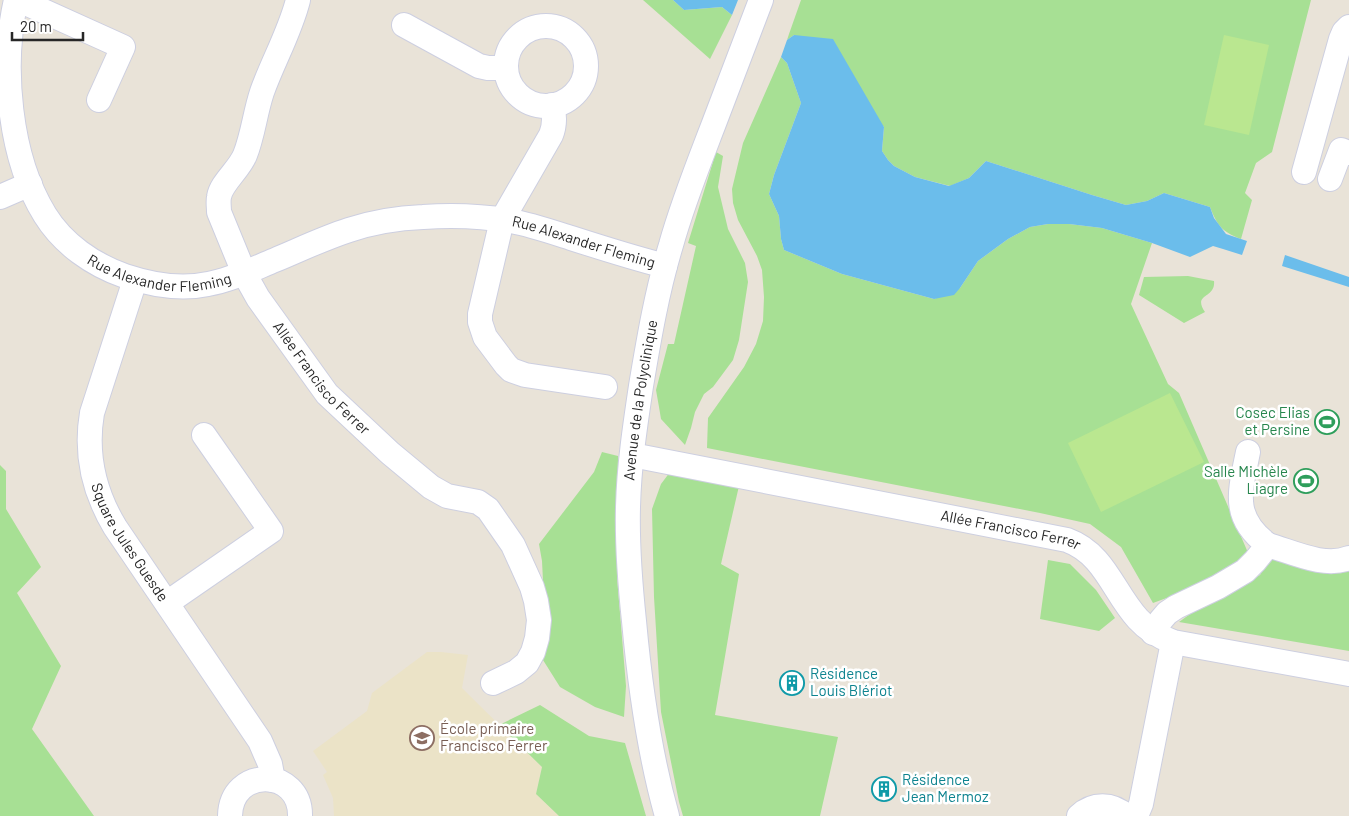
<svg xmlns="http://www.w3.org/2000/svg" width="1349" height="816" font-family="Barlow,sans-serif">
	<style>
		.education { fill: #ebe3c7 }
		.green { fill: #a7e094 }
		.pitch { fill: #bae790 }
		.water { fill: #6bbdeb }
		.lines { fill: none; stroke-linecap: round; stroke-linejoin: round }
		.minor-casing { stroke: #cdcfe0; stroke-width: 26 }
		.minor { stroke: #fff; stroke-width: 24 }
		.labels { text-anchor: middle; stroke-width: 5; stroke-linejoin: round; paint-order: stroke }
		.street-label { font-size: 15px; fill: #272727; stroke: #fff }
		.leisure-label { font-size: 15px; fill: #27864d; stroke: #fff; text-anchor: end }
		.culture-label { font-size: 15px; fill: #0d838f; stroke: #fff; text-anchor: start }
		.education-label { font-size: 15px; fill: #785e54; stroke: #fff; text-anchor: start }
	</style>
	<rect width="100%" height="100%" fill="#e9e3d8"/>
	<path class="education" d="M427 652H441L468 655 462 688 542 767 536 794 559 816H334L333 798 323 775 327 772 313 751 367 711 372 693Z"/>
	<path class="green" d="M643 0H673L684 10 722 7 732 15 710 59Z
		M801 0H1311L1272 152 1256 163 1245 193 1252 200 1241 239C1222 232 1217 225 1210 207L1164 193 1147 201 1126 205 1092 195 986 161 969 178 950 186 915 177 894 166 888 160 882 151 884 127 794 35 787 40 789 34Z
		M781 57 787 63 801 103 774 175 769 194 779 216 781 239 784 250 842 274 934 299 960 288 978 261 1008 239 1030 227 1048 224H1069L1102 228 1152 243 1131 304 1168 384 1179 393 1249 555 1210 582 1153 603 1121 547 1090 524 1040 513 707 448 708 418 744 367 756 344 763 321 764 297 762 270 757 256 738 220 733 203 732 189 743 143Z
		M716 152 723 156 718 187 728 229 745 263 748 282 739 340 733 360 713 387 704 394 695 412 691 428 685 445 661 419 659 407 656 390 668 344H674L696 246 688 243Z
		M1188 276 1214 281C1216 299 1192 293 1205 312L1184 323 1139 295 1144 277Z
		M602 452 618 456 617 577 626 686 624 717 595 707 560 687 543 660 545 621 542 561 539 544 594 472Z
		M0 465 6 471V509L41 567 17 593 61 666 32 729 94 816H0Z
		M670 472 739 486 721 564 739 574 715 715 838 737 820 816H683L679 802 661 712 654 597 652 509 661 484Z
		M1272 556 1349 570V651L1179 622 1197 609 1225 595 1260 575Z
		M1048 560 1070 564 1096 590 1115 618 1099 631 1040 619Z
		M540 705 589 736 625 743 646 816H559L536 794 542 767 499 725Z"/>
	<path class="pitch" d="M1224 35 1269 45 1249 135 1204 125Z
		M1170 393 1204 462 1101 512 1068 443Z"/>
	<path class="water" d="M673 0H738L732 15 722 7 684 10Z
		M794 35 833 39 884 127 882 151 888 160 894 166 915 177 949 186 969 178 986 161 1092 195 1126 205 1147 201 1164 193 1210 207 1214 218 1226 234 1247 241 1242 255 1223 249 1213 246 1190 257 1152 243 1102 228 1069 224H1048L1030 227 1008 239 978 261 960 288 954 295 934 299 842 274 784 250 781 239 779 216 769 194 774 175 801 103 787 63 781 57 787 40Z
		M1285 255 1349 277V287L1282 266Z"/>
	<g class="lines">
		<defs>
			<g id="minor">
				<path id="s1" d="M16 0C1 66 9 157 45 215 63 244 93 265 125 276 152 285 180 290 208 284 231 280 253 269 275 260 299 250 324 238 349 230 373 222 398 218 423 217 453 215 482 216 511 221 532 225 552 232 571 238 602 248 634 258 665 266"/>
				<path d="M19 0 123 47 99 100"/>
				<path id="s2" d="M298 0C290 32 273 61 262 92 255 113 253 135 245 155 239 170 221 183 219 197 218 202 219 207 219 212L244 273 258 298 327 394 390 453 431 487 447 496 478 502 488 509 513 545 532 587 536 601 539 620 537 638 533 652 527 663 516 672 493 683"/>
				<path d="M404 25 479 66 488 68H506"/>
				<circle cx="546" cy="66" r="40"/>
				<path d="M552 105C555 116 555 125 551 135L502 220 480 314V322L485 337 506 365 511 370 525 375 605 387"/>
				<path d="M1304 172 1341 39 1344 32 1349 27"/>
				<path d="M1330 179 1341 150 1349 153"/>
				<path d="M0 197 30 184"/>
				<path id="s3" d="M135 280 92 413C85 454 94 492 115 527L260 741 270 764 273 780"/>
				<path id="s4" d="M632 455 1067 540C1105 554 1113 592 1138 619 1148 630 1160 637 1173 642L1349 674"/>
				<path d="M1268 545C1293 552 1324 568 1349 558"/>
				<path d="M167 603 271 531 204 435"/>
				<path d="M1153 633 1161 620 1167 613 1176 607 1218 587 1245 571 1255 561 1268 545C1231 517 1240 492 1248 452"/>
				<path d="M230 816C231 766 301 768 300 816"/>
				<path id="s5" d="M667 816C649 752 640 687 634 621 630 583 627 545 628 507 629 466 635 426 641 386 649 338 657 291 671 245 682 205 698 165 713 126 729 84 745 42 761 0"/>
				<path d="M1079 816C1093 803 1112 803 1126 816"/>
				<path d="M1136 816 1141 804 1173 642"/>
			</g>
		</defs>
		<use href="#minor" class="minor-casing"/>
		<use href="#minor" class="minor"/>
	</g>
	<defs>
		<symbol id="stadium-ring" viewBox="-11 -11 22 22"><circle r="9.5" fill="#fff" stroke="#2e9e5b" stroke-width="1.5"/><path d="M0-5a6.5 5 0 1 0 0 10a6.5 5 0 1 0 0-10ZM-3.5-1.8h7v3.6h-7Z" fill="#2e9e5b"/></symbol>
		<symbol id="building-ring" viewBox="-11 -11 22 22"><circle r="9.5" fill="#fff" stroke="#0f9aa8" stroke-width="1.5"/><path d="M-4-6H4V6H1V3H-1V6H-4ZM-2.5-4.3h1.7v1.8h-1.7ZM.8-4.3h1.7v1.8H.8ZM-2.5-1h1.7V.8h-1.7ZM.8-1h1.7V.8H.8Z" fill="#0f9aa8"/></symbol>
		<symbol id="school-ring" viewBox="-11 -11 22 22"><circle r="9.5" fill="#fff" stroke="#8d6e63" stroke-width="1.5"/><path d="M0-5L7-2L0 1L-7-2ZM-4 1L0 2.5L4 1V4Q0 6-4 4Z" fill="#8d6e63"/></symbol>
	</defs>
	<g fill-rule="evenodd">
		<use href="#stadium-ring" x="1313" y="408" width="28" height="28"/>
		<use href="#stadium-ring" x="1292" y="467" width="28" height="28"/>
		<use href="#building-ring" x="778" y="669" width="28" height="28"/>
		<use href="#school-ring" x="408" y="724" width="28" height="28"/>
		<use href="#building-ring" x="870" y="775" width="28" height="28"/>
	</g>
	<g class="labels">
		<g class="street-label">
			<text dy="5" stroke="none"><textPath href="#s1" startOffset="799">Rue Alexander Fleming</textPath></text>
			<text dy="5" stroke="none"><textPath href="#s1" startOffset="358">Rue Alexander Fleming</textPath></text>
			<text dy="5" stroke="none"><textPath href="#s2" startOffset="426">Allée Francisco Ferrer</textPath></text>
			<text dy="5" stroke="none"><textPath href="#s5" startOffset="420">Avenue de la Polyclinique</textPath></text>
			<text dy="5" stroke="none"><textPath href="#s4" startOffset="386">Allée Francisco Ferrer</textPath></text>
			<text dy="5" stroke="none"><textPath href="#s3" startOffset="279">Square Jules Guesde</textPath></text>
		</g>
		<g class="leisure-label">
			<text x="1310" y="418">Cosec Elias<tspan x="1310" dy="17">et Persine</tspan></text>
			<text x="1288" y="477">Salle Michèle<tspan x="1288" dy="17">Liagre</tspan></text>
		</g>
		<g class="culture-label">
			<text x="810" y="679">Résidence<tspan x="810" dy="17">Louis Blériot</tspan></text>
			<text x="902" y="785">Résidence<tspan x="902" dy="17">Jean Mermoz</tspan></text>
		</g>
		<g class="education-label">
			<text x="440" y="734">École primaire<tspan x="440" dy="17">Francisco Ferrer</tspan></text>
		</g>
	</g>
	<path d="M12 32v8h71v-8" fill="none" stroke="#272727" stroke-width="2.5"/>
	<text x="20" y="32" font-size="15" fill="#272727" stroke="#ffffff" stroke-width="4" paint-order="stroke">20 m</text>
</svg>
